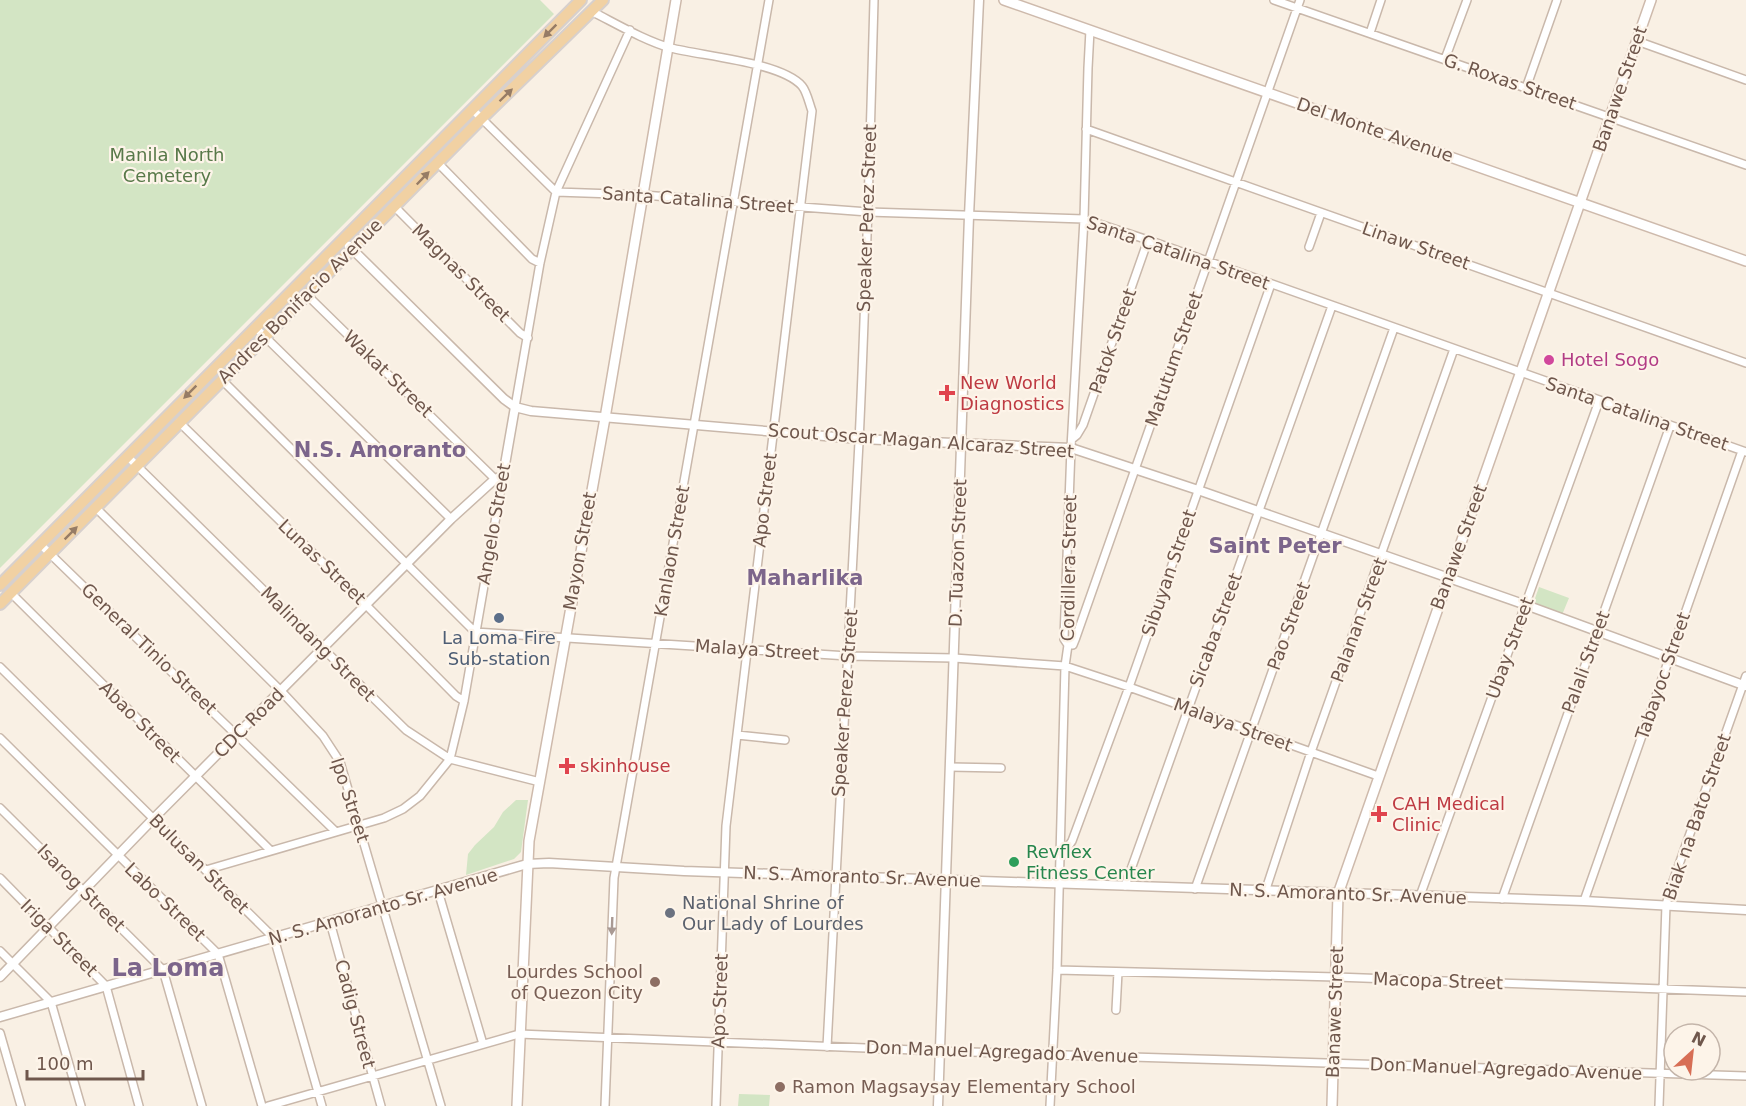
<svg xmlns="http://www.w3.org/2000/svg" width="1746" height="1106" font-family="'DejaVu Sans',sans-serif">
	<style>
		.green { fill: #d3e5c4 }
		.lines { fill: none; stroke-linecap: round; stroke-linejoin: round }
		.minor-casing { stroke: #c9b8ab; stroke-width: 10 }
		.tertiary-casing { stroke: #c9b8ab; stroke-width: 11 }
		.secondary-casing { stroke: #cebaac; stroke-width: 12 }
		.primary-casing { stroke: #d7d0cd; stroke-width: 14 }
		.minor { stroke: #fff; stroke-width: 7 }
		.tertiary { stroke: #fff; stroke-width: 8 }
		.secondary { stroke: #fff; stroke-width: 9 }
		.primary { stroke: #f1d1a3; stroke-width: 10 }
		.oneway { fill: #967c66 }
		.oneway2 { fill: #a99a94 }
		.hotel-dot { fill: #d1479c; stroke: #fdf4e9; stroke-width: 2 }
		.health-dot { fill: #e0444e; stroke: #fdf4e9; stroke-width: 2 }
		.service-dot { fill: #5c6f8a; stroke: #fdf4e9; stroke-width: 2 }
		.leisure-dot { fill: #2e9e5b; stroke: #fdf4e9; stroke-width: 2 }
		.worship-dot { fill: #6b7280; stroke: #fdf4e9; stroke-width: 2 }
		.education-dot { fill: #8d6e63; stroke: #fdf4e9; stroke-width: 2 }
		.labels { text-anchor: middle; stroke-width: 4.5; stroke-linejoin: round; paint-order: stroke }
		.street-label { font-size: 18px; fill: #6f574c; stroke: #fdf4e9 }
		.park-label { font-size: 18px; fill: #587949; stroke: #fdf4e9 }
		.hotel-label { font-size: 18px; fill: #b23c85; stroke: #fdf4e9; text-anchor: start }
		.health-label { font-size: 18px; fill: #be3a42; stroke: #fdf4e9; text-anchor: start }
		.service-label { font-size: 18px; fill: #4e5e75; stroke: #fdf4e9 }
		.leisure-label { font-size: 18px; fill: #27864d; stroke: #fdf4e9; text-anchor: start }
		.worship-label { font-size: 18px; fill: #5b616d; stroke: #fdf4e9; text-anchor: start }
		.education-label { font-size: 18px; fill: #785e54; stroke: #fdf4e9; text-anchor: end }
		.quarter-label { font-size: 21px; font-weight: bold; fill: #7c658b; stroke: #fdf4e9 }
		.district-label { font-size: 24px; font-weight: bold; fill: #7c658b; stroke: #fdf4e9 }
	</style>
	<rect width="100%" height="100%" fill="#f9f0e4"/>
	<path class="green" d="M0 0H540L554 14 0 568Z
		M1539 587 1569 598 1562 615 1533 604Z
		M516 800H528L521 852 514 859 466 875 468 854 475 845 494 827 503 812Z
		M739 1094 770 1095 769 1106H738Z"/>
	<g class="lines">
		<defs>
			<path id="minor" d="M1274 0 1746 165
				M591 11C615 23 645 41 671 48 702 56 781 62 802 86 807 92 809 103 812 111L726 826 716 1106
				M1370 33 1381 0
				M1637 41 1746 80
				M1445 59 1467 0
				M1526 88 1557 0
				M472 109 556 192 643 195 868 212 1084 219 1148 240 1746 452
				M1086 129 1746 363
				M438 163 532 259 540 263
				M395 207 520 333 528 338
				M1309 247 1321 213
				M307 295 495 479
				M255 327 451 519
				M222 380 475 632 848 656 954 658 1065 666 1129 687 1378 776
				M515 407 540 263 556 192 630 30
				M179 422 366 605 456 696 464 701
				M1072 439 1077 435 1083 425 1148 240
				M127 456 406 730 450 759 540 782
				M96 508 281 691 323 736 340 762 441 1106
				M40 544 335 831
				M11 593 270 850
				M1068 645H1073L1075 640 1300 0
				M0 667 274 938 322 1106
				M737 735 785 740
				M0 738 218 954 262 1106
				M950 767 1001 768
				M0 808 163 970 202 1106
				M1060 858 1072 841 1129 687 1271 284
				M206 870 384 818 403 809 420 796 450 759 464 701 503 476
				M0 878 106 986 139 1106
				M1125 886 1332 306
				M1195 889 1394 328
				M438 891 483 1044
				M1265 892 1311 752 1454 349
				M1420 896 1599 401
				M1502 899 1670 426
				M1584 901 1742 451
				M330 922 381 1106
				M0 951 51 1002 81 1106
				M1057 970 1336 977 1746 992
				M1116 1010 1118 972
				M0 1033 21 1106
				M827 1047C836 845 850 644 859 442 866 295 870 147 874 0
				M268 1106 519 1034 939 1051 1746 1076
				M605 1106 614 878 769 0
				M1050 1106 1057 970 1065 666 1068 645 1064 639 1071 448 1084 219 1088 68 1090 30
				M1659 1106 1666 905 1671 887 1746 676"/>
			<path id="tertiary" d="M349 246 504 399 515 407 531 411 860 439 1071 448 1198 490 1526 605 1746 686
				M0 977 154 818 451 519 495 479 503 476 515 407
				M0 1017 527 864 549 863 684 871 1584 901 1746 910
				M938 1106 969 216 979 0"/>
			<path id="secondary" d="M1004 0 1746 261
				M517 1106 529 841 605 418 676 0
				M1332 1106 1338 894 1651 0"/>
			<path id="primary" d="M0 585 581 0
				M0 604 481 119 603 0"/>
		</defs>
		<use href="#minor" class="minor-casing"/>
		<use href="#tertiary" class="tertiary-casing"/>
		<use href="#secondary" class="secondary-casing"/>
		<use href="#primary" class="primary-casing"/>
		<use href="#minor" class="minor"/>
		<use href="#tertiary" class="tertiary"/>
		<use href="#secondary" class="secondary"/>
		<use href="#primary" class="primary"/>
	</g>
	<defs><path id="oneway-solid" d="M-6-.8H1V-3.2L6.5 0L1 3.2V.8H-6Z" transform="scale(1.5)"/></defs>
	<g class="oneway">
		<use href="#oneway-solid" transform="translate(550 31) rotate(135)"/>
		<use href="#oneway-solid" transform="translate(506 95) rotate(-44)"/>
		<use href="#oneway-solid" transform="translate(423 178) rotate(-46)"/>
		<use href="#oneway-solid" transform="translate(190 392) rotate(135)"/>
		<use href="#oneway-solid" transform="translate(71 533) rotate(-45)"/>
	</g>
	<use class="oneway2" href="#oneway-solid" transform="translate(612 926) rotate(92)"/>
	<circle class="hotel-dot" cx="1549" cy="360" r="6"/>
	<g class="health-dot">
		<path d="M944 384h6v6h6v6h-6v6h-6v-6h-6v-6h6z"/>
		<path d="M564 757h6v6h6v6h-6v6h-6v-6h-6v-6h6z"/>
		<path d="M1376 805h6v6h6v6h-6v6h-6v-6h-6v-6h6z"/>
	</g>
	<circle class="service-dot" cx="499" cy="618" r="6"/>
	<circle class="leisure-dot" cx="1014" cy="862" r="6"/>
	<circle class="worship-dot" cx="670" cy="913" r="6"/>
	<g class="education-dot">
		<circle cx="655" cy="982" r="6"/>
		<circle cx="780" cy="1087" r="6"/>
	</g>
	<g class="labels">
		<g class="street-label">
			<text transform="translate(1510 82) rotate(19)" y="6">G. Roxas Street</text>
			<text transform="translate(1620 89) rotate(-71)" y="6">Banawe Street</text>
			<text transform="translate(1375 130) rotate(19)" y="6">Del Monte Avenue</text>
			<text transform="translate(698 200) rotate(4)" y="6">Santa Catalina Street</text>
			<text transform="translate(867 218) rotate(-88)" y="6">Speaker Perez Street</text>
			<text transform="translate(1416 246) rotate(19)" y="6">Linaw Street</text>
			<text transform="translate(1178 253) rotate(19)" y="6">Santa Catalina Street</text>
			<text transform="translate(461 273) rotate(45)" y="6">Magnas Street</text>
			<text transform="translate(300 301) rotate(-45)" y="6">Andres Bonifacio Avenue</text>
			<text transform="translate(1113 341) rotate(-71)" y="6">Patok Street</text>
			<text transform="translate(1174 359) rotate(-71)" y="6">Matutum Street</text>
			<text transform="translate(388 374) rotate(44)" y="6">Wakat Street</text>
			<text transform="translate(1637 414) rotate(19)" y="6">Santa Catalina Street</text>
			<text transform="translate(921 441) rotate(4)" y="6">Scout Oscar Magan Alcaraz Street</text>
			<text transform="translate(765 500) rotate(-83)" y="6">Apo Street</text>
			<text transform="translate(494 524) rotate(-80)" y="6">Angelo Street</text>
			<text transform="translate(1459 547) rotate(-70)" y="6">Banawe Street</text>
			<text transform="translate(580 551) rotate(-80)" y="6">Mayon Street</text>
			<text transform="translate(672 551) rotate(-80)" y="6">Kanlaon Street</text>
			<text transform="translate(958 553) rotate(-88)" y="6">D. Tuazon Street</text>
			<text transform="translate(322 562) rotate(44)" y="6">Lunas Street</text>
			<text transform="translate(1069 568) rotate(-89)" y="6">Cordillera Street</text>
			<text transform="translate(1169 573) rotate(-71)" y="6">Sibuyan Street</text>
			<text transform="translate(1359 620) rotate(-70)" y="6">Palanan Street</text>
			<text transform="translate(1289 626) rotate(-70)" y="6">Pao Street</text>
			<text transform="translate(1216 630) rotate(-70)" y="6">Sicaba Street</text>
			<text transform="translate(318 644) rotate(45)" y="6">Malindang Street</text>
			<text transform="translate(1510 648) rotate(-70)" y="6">Ubay Street</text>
			<text transform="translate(149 649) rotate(44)" y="6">General Tinio Street</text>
			<text transform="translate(757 650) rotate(4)" y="6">Malaya Street</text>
			<text transform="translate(1586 662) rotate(-70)" y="6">Palali Street</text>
			<text transform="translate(1663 676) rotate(-71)" y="6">Tabayoc Street</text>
			<text transform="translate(845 703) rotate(-86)" y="6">Speaker Perez Street</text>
			<text transform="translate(140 722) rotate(45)" y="6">Abao Street</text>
			<text transform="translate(249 723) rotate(-45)" y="6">CDC Road</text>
			<text transform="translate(1233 725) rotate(20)" y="6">Malaya Street</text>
			<text transform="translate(350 800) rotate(72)" y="6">Ipo Street</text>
			<text transform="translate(1697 817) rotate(-71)" y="6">Biak na Bato Street</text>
			<text transform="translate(199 864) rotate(45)" y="6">Bulusan Street</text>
			<text transform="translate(862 877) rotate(2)" y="6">N. S. Amoranto Sr. Avenue</text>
			<text transform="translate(81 888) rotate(45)" y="6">Isarog Street</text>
			<text transform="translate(1348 894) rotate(2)" y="6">N. S. Amoranto Sr. Avenue</text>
			<text transform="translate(165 902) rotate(44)" y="6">Labo Street</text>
			<text transform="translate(383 907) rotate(-16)" y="6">N. S. Amoranto Sr. Avenue</text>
			<text transform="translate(59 938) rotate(45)" y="6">Iriga Street</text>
			<text transform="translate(1438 981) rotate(2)" y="6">Macopa Street</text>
			<text transform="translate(720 1001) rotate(-88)" y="6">Apo Street</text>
			<text transform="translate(1335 1012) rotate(-88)" y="6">Banawe Street</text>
			<text transform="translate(355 1014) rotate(75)" y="6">Cadig Street</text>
			<text transform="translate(1002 1052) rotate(2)" y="6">Don Manuel Agregado Avenue</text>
			<text transform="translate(1506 1069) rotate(2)" y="6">Don Manuel Agregado Avenue</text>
		</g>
		<g class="park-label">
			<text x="167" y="161">Manila North<tspan x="167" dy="21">Cemetery</tspan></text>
		</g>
		<g class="hotel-label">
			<text x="1561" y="366">Hotel Sogo</text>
		</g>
		<g class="health-label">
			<text x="960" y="389">New World<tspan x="960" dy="21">Diagnostics</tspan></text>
			<text x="580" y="772">skinhouse</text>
			<text x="1392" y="810">CAH Medical<tspan x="1392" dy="21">Clinic</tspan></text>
		</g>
		<g class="service-label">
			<text x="499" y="644">La Loma Fire<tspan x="499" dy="21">Sub-station</tspan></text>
		</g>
		<g class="leisure-label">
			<text x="1026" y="858">Revflex<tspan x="1026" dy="21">Fitness Center</tspan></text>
		</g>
		<g class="worship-label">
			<text x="682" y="909">National Shrine of<tspan x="682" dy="21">Our Lady of Lourdes</tspan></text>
		</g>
		<g class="education-label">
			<text x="643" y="978">Lourdes School<tspan x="643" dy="21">of Quezon City</tspan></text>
			<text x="792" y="1093" text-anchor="start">Ramon Magsaysay Elementary School</text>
		</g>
		<g class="quarter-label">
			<text x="380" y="457">N.S. Amoranto</text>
			<text x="1275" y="553">Saint Peter</text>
			<text x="805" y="585">Maharlika</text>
		</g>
		<g class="district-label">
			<text x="168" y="976">La Loma</text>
		</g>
	</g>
	<g transform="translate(1692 1052) rotate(27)"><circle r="28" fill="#fdf4e9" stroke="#c4b5aa" stroke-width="1.5"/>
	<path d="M0-4.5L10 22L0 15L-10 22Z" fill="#d76e55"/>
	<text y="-9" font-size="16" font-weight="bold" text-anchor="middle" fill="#6f574c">N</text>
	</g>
	<path d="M27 1070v9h116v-9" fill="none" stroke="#6f574c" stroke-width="3"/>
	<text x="36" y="1070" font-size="18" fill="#6f574c" stroke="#fdf4e9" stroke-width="4.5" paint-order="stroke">100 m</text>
</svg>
